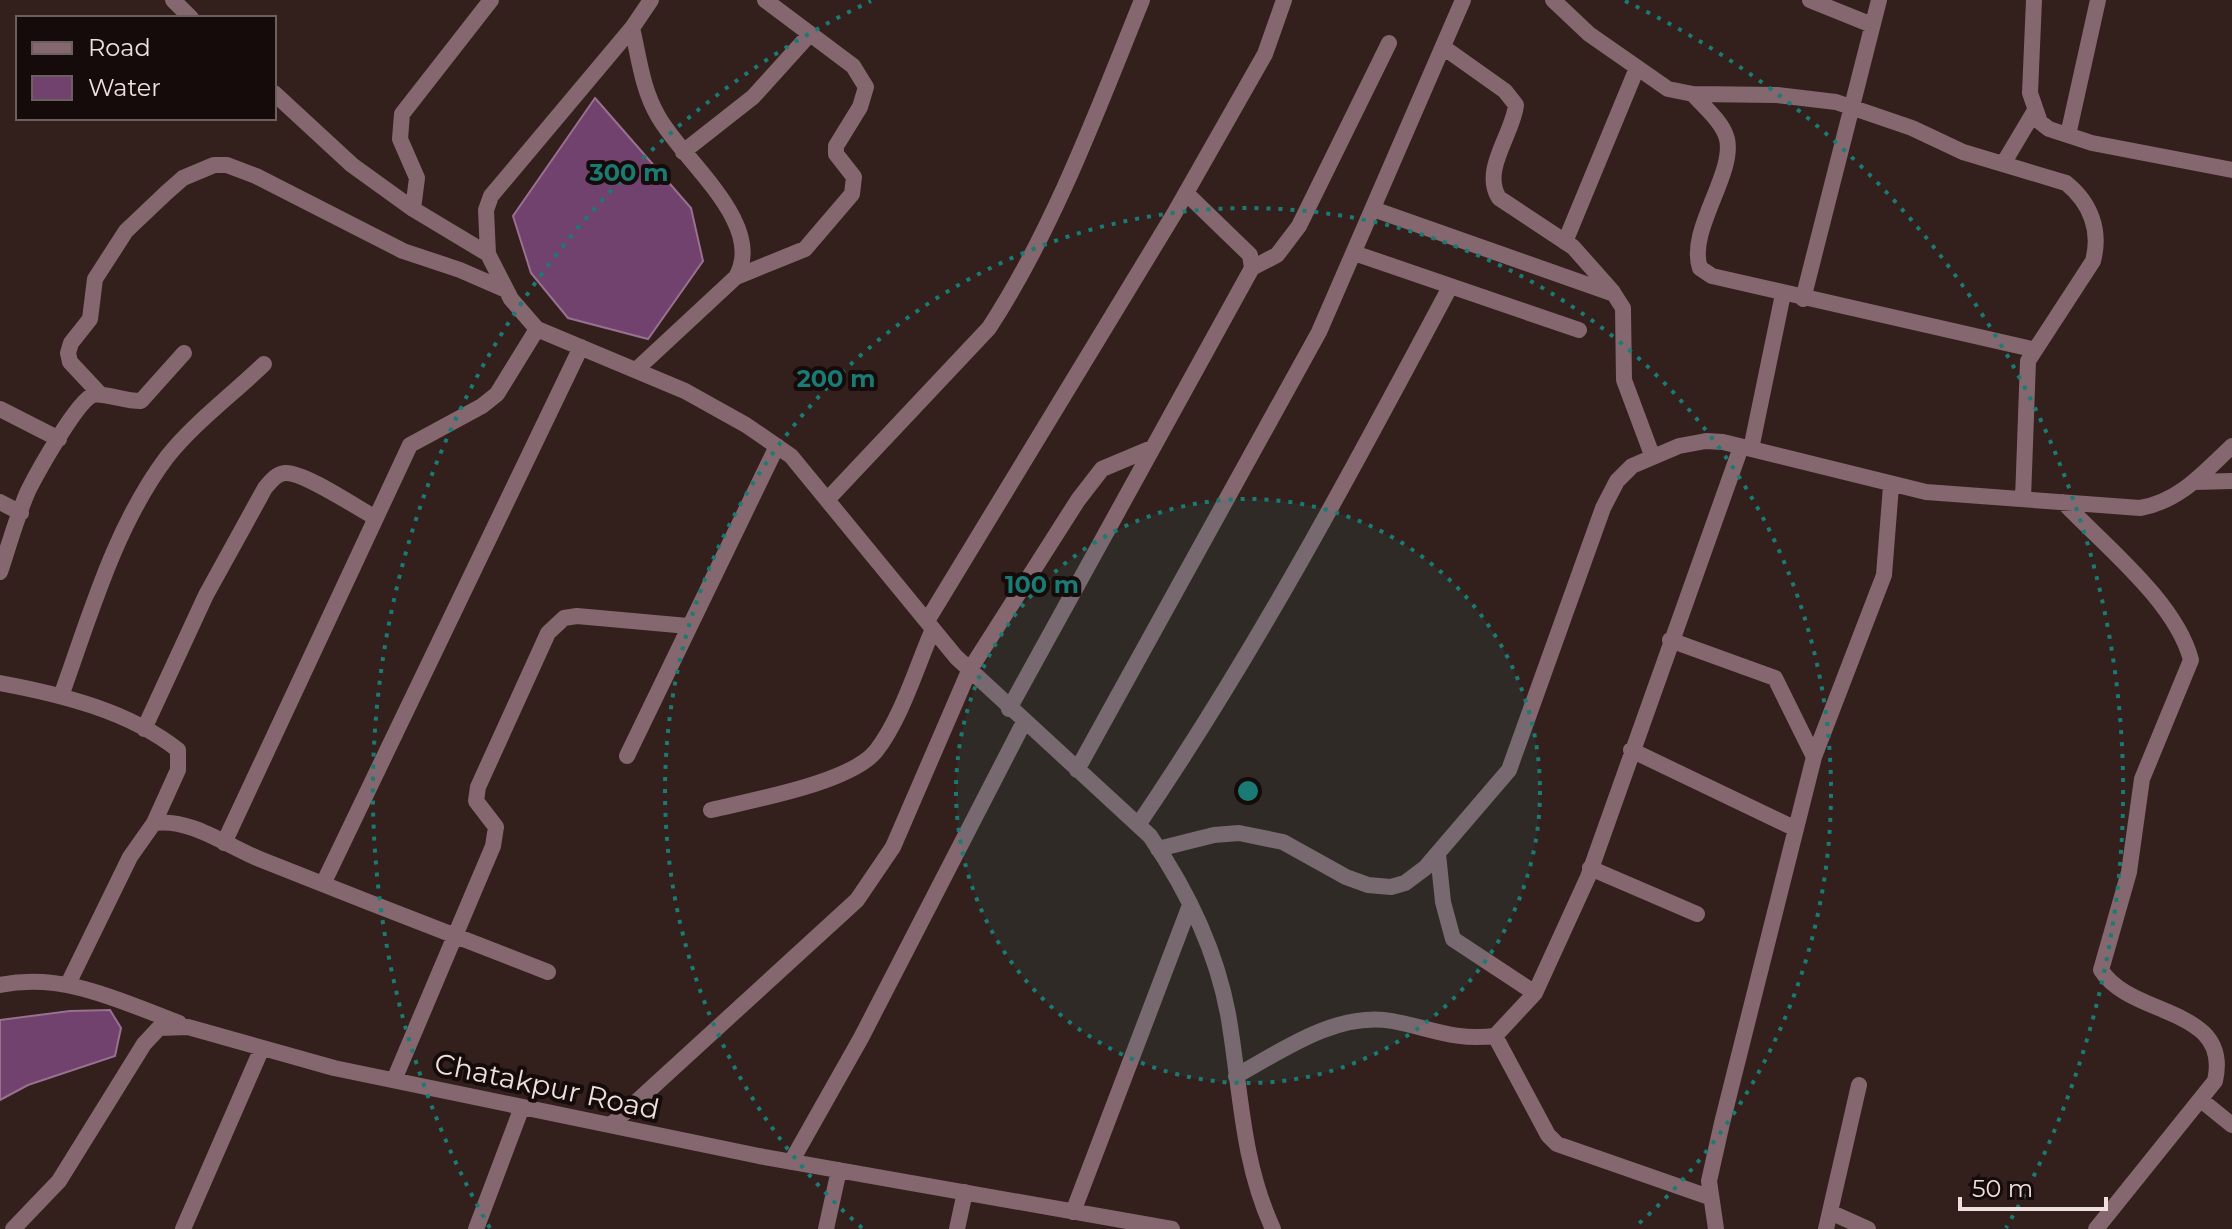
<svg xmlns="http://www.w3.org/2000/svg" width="2232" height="1229" font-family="Montserrat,sans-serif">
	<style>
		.water { fill: #71426e; stroke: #97718f; stroke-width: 2 }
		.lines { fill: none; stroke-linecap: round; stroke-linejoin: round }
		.street { stroke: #85676f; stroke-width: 16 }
		.ring { fill: none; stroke: #1a7b74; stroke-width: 4; stroke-dasharray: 4 8 }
		.labels { text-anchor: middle; stroke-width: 8; stroke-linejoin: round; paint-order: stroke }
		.street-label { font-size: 28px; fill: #efe0dd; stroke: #140b0a }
		.centre { fill: #1a7b74; stroke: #140b0a; stroke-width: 4 }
		.ring-label { font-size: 24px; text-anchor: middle; font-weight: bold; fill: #1a7b74; stroke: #140b0a; stroke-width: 8; stroke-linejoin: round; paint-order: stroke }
	</style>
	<rect width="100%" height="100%" fill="#331f1b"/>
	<path class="water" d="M595 98 691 208 703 261 648 339 568 318 531 273 513 216Z
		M110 1010 121 1028 115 1056 28 1085 0 1100V1020L70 1011Z"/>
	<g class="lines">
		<path class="street" d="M173 0 191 18
			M651 0 632 28 491 196 486 210 488 254 511 299 537 329 685 391 746 425 791 456 956 657 1150 836C1187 890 1216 950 1228 1014 1241 1088 1241 1160 1273 1229
			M1553 0 1589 34 1668 89 1693 94 1777 95 1836 102 1912 128 1963 152 2066 183C2091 203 2101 231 2093 261L2028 361 2023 499
			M1810 0 1872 25
			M2034 0 2030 93 2040 122 2049 129 2092 143 2232 170
			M632 28C639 57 642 89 658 116 682 160 767 224 736 277L637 369
			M1443 47 1505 91 1516 105C1513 134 1481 170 1499 198L1573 247 1613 292
			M274 93 352 165 413 209 488 254
			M1693 94C1704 107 1723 122 1727 139 1735 174 1687 231 1700 268L1712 276 2032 349
			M2068 135 2098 0
			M683 152 753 97 810 34
			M2003 164 2034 112
			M413 209 417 178 400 139 402 114 491 0
			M1373 209 1614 294 1623 308 1624 380 1652 455
			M1565 242 1637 68
			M1354 253 1579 330
			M1252 268 1277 255 1299 226 1389 43
			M736 277 805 249 852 194 854 177 836 154V146L860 107 866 87 853 66 765 0
			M1803 299 1879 0
			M99 393 70 362 68 353 71 343 90 319 95 279 126 231 166 193 183 178 214 165H227L256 176 403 251 460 270 506 290
			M0 409 59 439
			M1751 449 1783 294
			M2194 482 2232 481
			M827 500 989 328C1053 230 1098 109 1142 0
			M0 502 21 513
			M2063 502C2104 545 2176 602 2191 660L2142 779 2129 872 2101 970C2131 1018 2232 1006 2215 1081L2096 1229
			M0 572C9 545 17 516 28 491 37 473 77 401 93 395 102 392 128 402 141 401L184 353
			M927 621 1174 214 1265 54 1284 0
			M1670 640 1775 678 1814 757
			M0 683C60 694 129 711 178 750V770L154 823
			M61 696C90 616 115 526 167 457 194 423 233 394 264 364
			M1009 709 1252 268 1250 255 1186 193
			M144 729 206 595 265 488C271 481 276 474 285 473 303 471 357 508 376 518
			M1631 750 1796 829
			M627 756 777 446
			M1077 770 1319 332 1463 0
			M711 810C752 800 850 783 876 751 902 717 916 668 933 629
			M1138 825C1255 653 1352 471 1450 287
			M224 843 410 445 482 406 497 394 537 329
			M1158 849 1214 835 1239 833 1283 842 1346 877 1368 885 1391 887 1405 883 1425 868 1509 770 1603 508 1617 481 1632 466 1679 446 1706 441 1723 442 1926 492 2140 508C2180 501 2203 473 2232 446
			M1438 854 1443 902 1453 939 1535 993
			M1590 868 1697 914
			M323 884 581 347
			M68 984 130 857 154 823C192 818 228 847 262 860 357 898 453 935 548 972
			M0 985C64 972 120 1001 179 1023
			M1495 1036 1548 1135 1557 1144 1709 1197
			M1236 1076C1281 1051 1337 1011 1392 1021 1430 1028 1454 1041 1495 1036L1535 993 1588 877 1741 447
			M394 1080 493 846 496 827 476 801 478 787 548 633 564 618 577 616 688 626
			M2201 1100 2232 1125
			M611 1125 857 900 893 847 969 671 1078 500 1102 469 1152 448
			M791 1162 861 1038 1024 722
			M1073 1212 1190 905
			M1830 1212 1868 1229
			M13 1229 59 1181 144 1044 159 1028 188 1027 334 1068 759 1156 1172 1229
			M183 1229 262 1048
			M476 1229 522 1107
			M826 1229 839 1170
			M957 1229 965 1192
			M1716 1229 1709 1181 1722 1123 1814 757 1884 575 1891 486
			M1826 1229 1859 1085"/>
	</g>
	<circle cx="1248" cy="791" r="292" fill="#1a7b74" fill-opacity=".12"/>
	<g class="ring">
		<circle cx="1248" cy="791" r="292"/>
		<path d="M862 1228A583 583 0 1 1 1634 1228"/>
		<path d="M490 1228A875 875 0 0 1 871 1M1625 1A875 875 0 0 1 2006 1228"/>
	</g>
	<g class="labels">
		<g class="street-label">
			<text transform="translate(547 1086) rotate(12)" y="10">Chatakpur Road</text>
		</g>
	</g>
	<circle cx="1248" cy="791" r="12" class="centre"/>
	<g class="ring-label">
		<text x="629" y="181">300 m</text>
		<text x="836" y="387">200 m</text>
		<text x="1042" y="593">100 m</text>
	</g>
	<rect x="16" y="16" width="260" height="104" fill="#140b0a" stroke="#6c605e" stroke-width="2"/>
	<rect x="32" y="42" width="40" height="12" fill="#85676f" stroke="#6c605e" stroke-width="2"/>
	<text x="88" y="56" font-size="24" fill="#efe0dd">Road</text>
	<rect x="32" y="76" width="40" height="24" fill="#71426e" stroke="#6c605e" stroke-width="2"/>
	<text x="88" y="96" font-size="24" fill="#efe0dd">Water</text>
	<path d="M1960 1197v12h146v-12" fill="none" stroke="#efe0dd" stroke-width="4"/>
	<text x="1972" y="1197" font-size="24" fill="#efe0dd" stroke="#140b0a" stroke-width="6" paint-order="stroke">50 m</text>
</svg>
